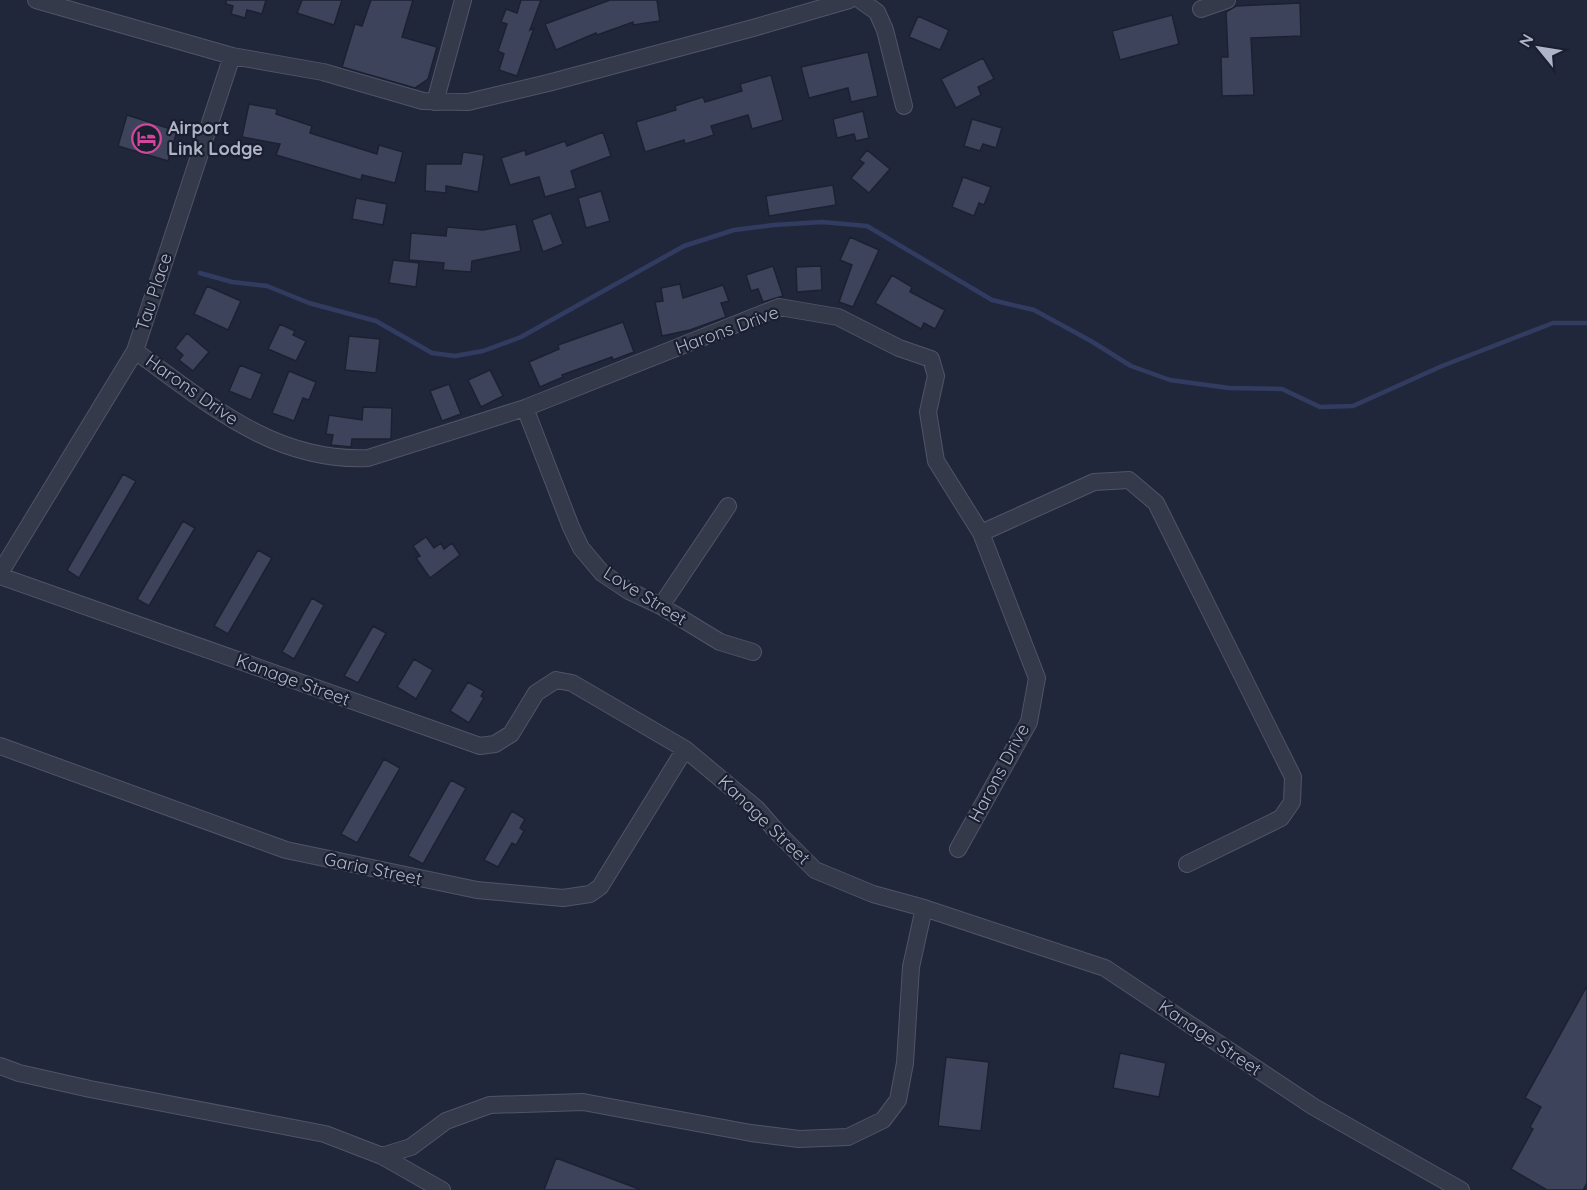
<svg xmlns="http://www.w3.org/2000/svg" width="1587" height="1190" font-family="Quicksand,sans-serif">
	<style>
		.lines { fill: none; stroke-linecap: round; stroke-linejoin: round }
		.stream { stroke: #323c61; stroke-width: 4.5 }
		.building { fill: #3d435b; stroke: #1c2132; stroke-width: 1.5 }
		.minor-casing { stroke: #505466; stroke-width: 18 }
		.minor { stroke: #353a4b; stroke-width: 16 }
		.labels { text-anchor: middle; stroke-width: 4.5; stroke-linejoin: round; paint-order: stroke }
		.poi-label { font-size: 18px; font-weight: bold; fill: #b0b4c7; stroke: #1a1f30; text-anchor: start }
		.street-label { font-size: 18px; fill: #b0b4c7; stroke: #1a1f30 }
	</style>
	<rect width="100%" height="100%" fill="#21273b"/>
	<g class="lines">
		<path class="stream" d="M200 273 232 282 267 286 309 303 376 321 432 353 455 356 483 351 521 337 684 246 734 230 774 225 822 222 867 226 992 300 1034 310 1091 341 1131 366 1170 380 1229 388 1282 389 1320 407 1353 406 1442 366 1553 323H1587"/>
	</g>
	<path class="building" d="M226 0H266L262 14 247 10 245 18 231 14 233 6 226 4Z
		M302 0H342L334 25 297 13Z
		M371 0H413L402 37 437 47 428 79 415 88 342 67 355 24 362 26Z
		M521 0H541L530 30 534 28 517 76 499 70 504 54 498 51 507 24 501 22 506 9 517 13Z
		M610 0H657L660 21 633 25V22L597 35 596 33 556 50 545 24Z
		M1300 3 1301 36 1251 38 1254 95 1222 96 1221 57H1228L1226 12 1236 6Z
		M1172 15 1179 44 1120 60 1112 31Z
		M918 16 949 30 940 50 909 37Z
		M868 52 878 96 851 102 848 88 809 98 801 67Z
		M983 58 994 79 978 87 981 95 956 108 941 79Z
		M771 75 783 120 752 129 748 115 711 126 714 135 685 144 684 140 645 152 636 122 676 110 675 106 703 97 705 102 742 91 740 84Z
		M249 104 277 109 276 114 312 126 310 133 377 154 379 145 403 152 395 183 362 175 361 180 276 155 280 144 242 137Z
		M863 111 869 138 856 141 854 134 837 138 833 119Z
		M127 115 177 131 168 161 118 146Z
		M972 119 1002 128 996 148 983 144 980 151 964 146Z
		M603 132 611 156 571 171 576 188 545 197 539 177 510 185 501 158 525 150 526 155 565 141 567 146Z
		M867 150 890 169 869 193 851 178 864 163 859 160Z
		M463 152 484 155 478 192 446 186V193L425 191 426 164H461Z
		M963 177 991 187 984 205 979 203 974 216 952 207Z
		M833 185 836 205 769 216 766 196Z
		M601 191 610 221 586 228 578 198Z
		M356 198 387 204 383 225 352 219Z
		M551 213 563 244 543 252 532 220Z
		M516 224 521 251 472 261 471 272 443 270 444 263 409 260 411 233 446 236 447 227 483 230Z
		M850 237 879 250 853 307 839 302 852 265 840 260Z
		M393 260 419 263 416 287 389 283Z
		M773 266 783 296 763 302 758 289 751 291 746 275Z
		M821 266 822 290 797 292 796 267Z
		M892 275 912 287 910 292 945 310 935 329 924 323 921 329 875 303Z
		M680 284 683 298 723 285 729 301 721 303 726 317 690 330 662 336 655 302 663 301 661 288Z
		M207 286 241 301 228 330 194 314Z
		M623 322 634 352 613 360 612 357 562 375 563 377 540 387 529 362 559 349 558 345Z
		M280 324 295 331 293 335 306 341 296 361 268 349Z
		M187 333 209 352 193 371 179 360 183 355 175 348Z
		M349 336 380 339 376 373 345 370Z
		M240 365 262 374 251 400 229 391Z
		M490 370 503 396 481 407 468 380Z
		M289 371 316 382 309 400 303 398 294 421 272 413Z
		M449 384 461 414 442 421 430 391Z
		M363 407 392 408 391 439H352L351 447 331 445 333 435 326 434 329 415 362 420Z
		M123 474 136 481 79 578 67 570Z
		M183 521 195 528 149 606 137 599Z
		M426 537 434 548 441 543 444 549 452 543 460 555 430 578 416 558 420 556 413 546Z
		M258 550 272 558 228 634 214 626Z
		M312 598 324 605 294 659 282 652Z
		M373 626 386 633 358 683 344 676Z
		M414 659 433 670 416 699 397 687Z
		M468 682 484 691 481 696 484 698 469 723 450 711Z
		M384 759 400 768 357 843 341 834Z
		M451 780 466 788 423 864 408 856Z
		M512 811 525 819 520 828 524 831 516 845 512 843 498 867 484 860Z
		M1587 986V1183L1583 1190H1547L1511 1169 1533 1129 1530 1127 1541 1107 1525 1098Z
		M1120 1053 1166 1063 1159 1097 1113 1088Z
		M946 1057 989 1062 981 1131 938 1126Z
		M556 1158 639 1189V1190H544Z"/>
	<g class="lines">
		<defs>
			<path id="minor" d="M36 0 232 56 323 72 423 101 468 102 548 83 753 28 849 0
				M860 0 877 12 885 30 904 106
				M1201 9 1227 0
				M435 102 463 0
				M135 351C208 403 273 462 368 458L525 408 779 307 838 317 899 348 931 359 936 376 928 412 936 461 981 533 1037 678 1029 722 958 849
				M525 408 571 527 581 548 602 573 629 591 661 606 720 642 753 652
				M981 533 1094 482 1129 480 1156 503 1293 777 1292 802 1281 818 1187 864
				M0 573 135 351 232 56
				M0 576 480 746 495 744 511 734 536 693 556 680 572 683 685 749 757 809 778 833 815 870 873 894 924 908 1105 968 1314 1107 1461 1190
				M661 606 728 506
				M0 746 286 850 477 890 563 898 590 894 600 887 685 749
				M0 1066 19 1073 90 1089 325 1134 382 1156 442 1190
				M382 1156 411 1147 446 1121 490 1105 583 1102 751 1133 799 1139 848 1137 883 1120 898 1100 905 1063 911 967 924 908"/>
		</defs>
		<use href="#minor" class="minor-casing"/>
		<use href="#minor" class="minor"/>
	</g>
	<defs>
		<symbol id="hotel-ring" viewBox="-11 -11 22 22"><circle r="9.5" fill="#1a1f30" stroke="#d1479c" stroke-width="1.5"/><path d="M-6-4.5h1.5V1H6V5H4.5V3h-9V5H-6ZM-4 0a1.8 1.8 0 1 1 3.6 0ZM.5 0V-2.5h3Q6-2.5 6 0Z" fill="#d1479c"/></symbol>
	</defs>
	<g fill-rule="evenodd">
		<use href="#hotel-ring" x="130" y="122" width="33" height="33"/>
	</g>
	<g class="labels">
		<g class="poi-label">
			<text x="168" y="134">Airport<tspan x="168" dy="21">Link Lodge</tspan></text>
		</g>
		<g class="street-label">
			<text transform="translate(154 292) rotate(-72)" y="6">Tau Place</text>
			<text transform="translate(727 330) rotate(-20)" y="6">Harons Drive</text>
			<text transform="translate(192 390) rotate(35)" y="6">Harons Drive</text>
			<text transform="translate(645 596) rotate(32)" y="6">Love Street</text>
			<text transform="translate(293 680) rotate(20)" y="6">Kanage Street</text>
			<text transform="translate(999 773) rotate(-62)" y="6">Harons Drive</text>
			<text transform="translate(764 820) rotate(44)" y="6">Kanage Street</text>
			<text transform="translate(373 869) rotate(12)" y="6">Garia Street</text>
			<text transform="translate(1210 1038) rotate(34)" y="6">Kanage Street</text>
		</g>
	</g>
	<g transform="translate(1539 48) rotate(300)" stroke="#1a1f30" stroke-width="4.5" paint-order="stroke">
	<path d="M0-4.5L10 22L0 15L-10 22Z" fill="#b0b4c7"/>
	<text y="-9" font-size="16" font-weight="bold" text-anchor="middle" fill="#b0b4c7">N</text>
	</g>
</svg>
